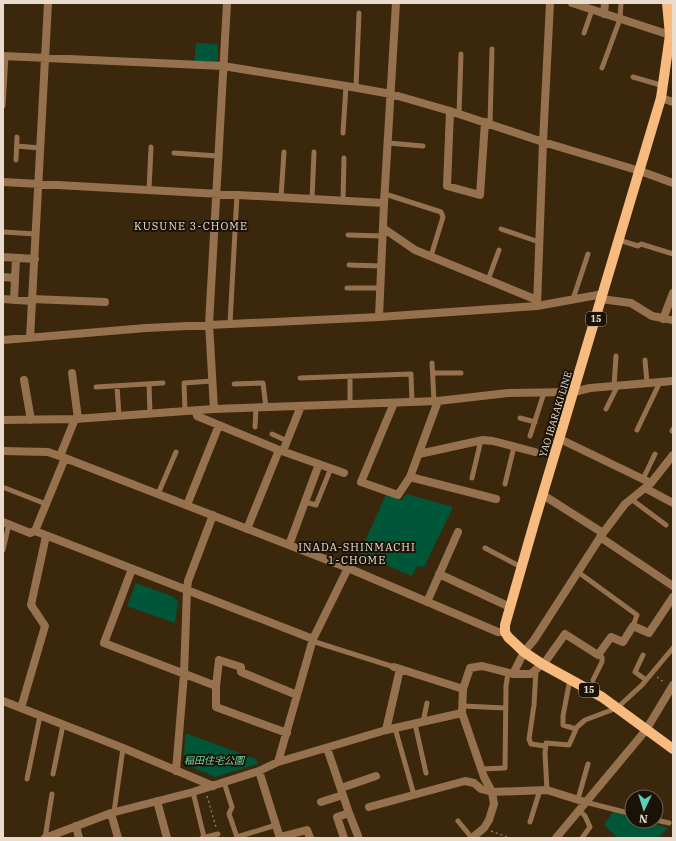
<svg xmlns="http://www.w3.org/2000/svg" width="676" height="841" font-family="'IBM Plex Serif','Noto Sans JP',serif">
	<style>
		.green { fill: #005639 }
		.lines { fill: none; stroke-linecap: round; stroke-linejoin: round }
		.path { stroke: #897862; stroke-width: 1.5; stroke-dasharray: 2 3; stroke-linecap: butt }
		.lane { stroke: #96714e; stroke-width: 5 }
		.street { stroke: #96714e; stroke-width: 8 }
		.primary { stroke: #f7ba7f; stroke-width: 10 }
		.labels { text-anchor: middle; stroke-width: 4; stroke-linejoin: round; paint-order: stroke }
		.shield { fill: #1b1207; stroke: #ab9f91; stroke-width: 1 }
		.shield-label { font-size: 9px; font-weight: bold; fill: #e9dccc }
		.street-label { font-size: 10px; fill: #e9dccc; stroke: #1b1207 }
		.park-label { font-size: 10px; font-style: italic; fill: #6dd7a7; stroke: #1b1207 }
		.neighbourhood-label { font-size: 11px; letter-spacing: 1px; fill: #e9dccc; stroke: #1b1207 }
	</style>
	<rect width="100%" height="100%" fill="#3b270c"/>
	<path class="green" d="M196 43 218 44V62L194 61Z
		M406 494 453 507 424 567 417 566 412 576 359 554 386 495 402 500Z
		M136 583 174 597 178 602 175 623 127 606Z
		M185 733 256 759 258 764 215 777 184 764Z
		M613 812 632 817V821H645L668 828 658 838H618L604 825Z"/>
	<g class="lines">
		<path class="path" d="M657 677 665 683
			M207 796 216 827
			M491 831 510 838"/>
		<path class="lane" d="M584 33 592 10
			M602 68 620 19 621 3
			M633 77 664 86
			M356 87 359 13
			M3 106 6 56
			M459 114 461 54
			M490 124 492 49
			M343 133 346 86
			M388 143 423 146
			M17 146 40 148
			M174 153 218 156
			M16 160 17 137
			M149 190 151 147
			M385 194 441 212 443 217 431 256
			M281 197 284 152
			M312 199 314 152
			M343 201 344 158
			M501 229 539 242
			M3 232 36 234
			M348 235 383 236
			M619 240 638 246 641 244 673 254
			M349 265 381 266
			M488 280 499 250
			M347 288H380
			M573 299 588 254
			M230 323 237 195
			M645 360 647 383
			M432 363 434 401
			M433 373H461
			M350 376V404
			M300 378 411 374 412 402
			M149 384 150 414
			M234 384 263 383 266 407
			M117 386 119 416
			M614 386 616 356
			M96 387 163 383
			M606 409 618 385
			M185 411 184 383 212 381
			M520 418 535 422
			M255 427 256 408
			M637 430 660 382
			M672 431 673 429
			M272 434 287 441
			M530 436 544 393
			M472 478 481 440
			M643 479 655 454
			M505 484 514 447
			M5 488 46 504
			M158 494 176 452
			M631 499 666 525
			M305 502 316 505 331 468
			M485 548 521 567
			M3 550 9 524
			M578 572 637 615 633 626
			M312 641 394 667
			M643 655 635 672 646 680
			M536 670 534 705 529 739 531 744 545 746
			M570 679 563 716V725L576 729
			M593 680 602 662V657L598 655
			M462 706 506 708
			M423 722 427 703
			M415 724 426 773
			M395 728 414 795
			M481 769 505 768 506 686 508 673
			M53 774 63 725
			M27 779 40 716
			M224 782 232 807 229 814 237 837 276 825
			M547 790 545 753 546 743 569 745 577 727 585 720 617 708 642 685 673 648
			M193 792 204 837
			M578 799 588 764
			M585 802 632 814
			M579 810 585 816 590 827 582 838
			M114 812 123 748
			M656 820 669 823
			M458 821 472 838
			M530 822 540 790
			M45 838 52 794
			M202 838 218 834"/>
		<path class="street" d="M572 3 670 35 673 37
			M604 14 605 3
			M3 56 223 66 352 87 391 94 450 111 543 142 640 171 673 183
			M661 98 673 102
			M450 111 447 186 480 195 485 122
			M3 182 384 203
			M383 228 415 250 537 300
			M3 257 35 259
			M3 277 15 278
			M3 299 32 301
			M32 299 105 302
			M601 299 631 303 652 316 673 320
			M14 300 16 258
			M537 306 543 142 550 3
			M379 317 384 203 396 3
			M663 319 673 293
			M30 338 48 3
			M3 340 146 328 379 317 537 306 603 294
			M72 373 78 419
			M24 380 31 420
			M394 403 361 482 398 495 410 477 438 401
			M214 409 209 324 227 3
			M196 411 197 416 279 450 344 473
			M3 420 75 419 214 409 438 401 508 393 574 392 590 388 673 381
			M560 439 651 483
			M3 451 48 452 65 458 348 568 498 632H505
			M283 451 301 406
			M419 454 483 440 493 441 535 452
			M60 456 75 419
			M65 458 35 531 313 639
			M410 477 496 499
			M645 488 673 503
			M543 495 603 533
			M187 505 219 425
			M3 522 30 533 35 531
			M247 529 279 450
			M600 537 673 586
			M289 545 319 464
			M132 569 104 643 216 686V707L287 733
			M439 574 510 607
			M427 602 458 532
			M543 665 565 634 598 655 611 637 623 642 633 626 649 633 673 597
			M394 667 463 689
			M513 674H531L542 664
			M216 686 219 660 241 667V672L297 695
			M3 701 123 748 213 786
			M21 708 45 626 31 605 46 536
			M386 730 400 669
			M327 748 349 813 337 817 344 838
			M278 762 313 639 348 568
			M176 771 184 674 187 590 188 581 213 515
			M259 771 280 838
			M341 788 376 776
			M157 801 167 838
			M321 802 343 795
			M369 807 465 781 474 783 481 789 492 792 547 790 585 802
			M111 813 118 838
			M349 813 358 836
			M76 826 79 838
			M280 837 307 830 310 838
			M45 838 111 813 193 792 259 771 278 762 386 730 462 713
			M472 838 484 828 489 820 494 804 492 792 484 777 462 713 463 689 470 668 482 666 513 674 524 652 534 640 603 533 625 504 651 483 673 455
			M556 838 646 730 673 685"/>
		<path class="primary" d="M667 3 670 35 661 98 535 520 505 625V632L508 637 524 652 542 664 602 697 673 749"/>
	</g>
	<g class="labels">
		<g class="shield">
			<rect x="586" y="312" width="20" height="14" rx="3"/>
			<rect x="579" y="683" width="20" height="14" rx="3"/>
		</g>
		<g class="shield-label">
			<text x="596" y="322">15</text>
			<text x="589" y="693">15</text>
		</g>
		<g class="street-label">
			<text transform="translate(555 414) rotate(-73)" y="4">YAO IBARAKI LINE</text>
		</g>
		<g class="park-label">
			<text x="214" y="764">稲田住宅公園</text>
		</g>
		<g class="neighbourhood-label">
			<text x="191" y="230">KUSUNE 3-CHOME</text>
			<text x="357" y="551">INADA-SHINMACHI<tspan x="357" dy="13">1-CHOME</tspan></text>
		</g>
	</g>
	<rect width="676" height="841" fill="none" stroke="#e9dccc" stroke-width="8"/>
	<g transform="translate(644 809) rotate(184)"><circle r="19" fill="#1b1207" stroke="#6d6356"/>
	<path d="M0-3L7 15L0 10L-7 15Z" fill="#5cceba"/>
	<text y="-6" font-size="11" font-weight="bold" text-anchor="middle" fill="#e9dccc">N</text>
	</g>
</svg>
